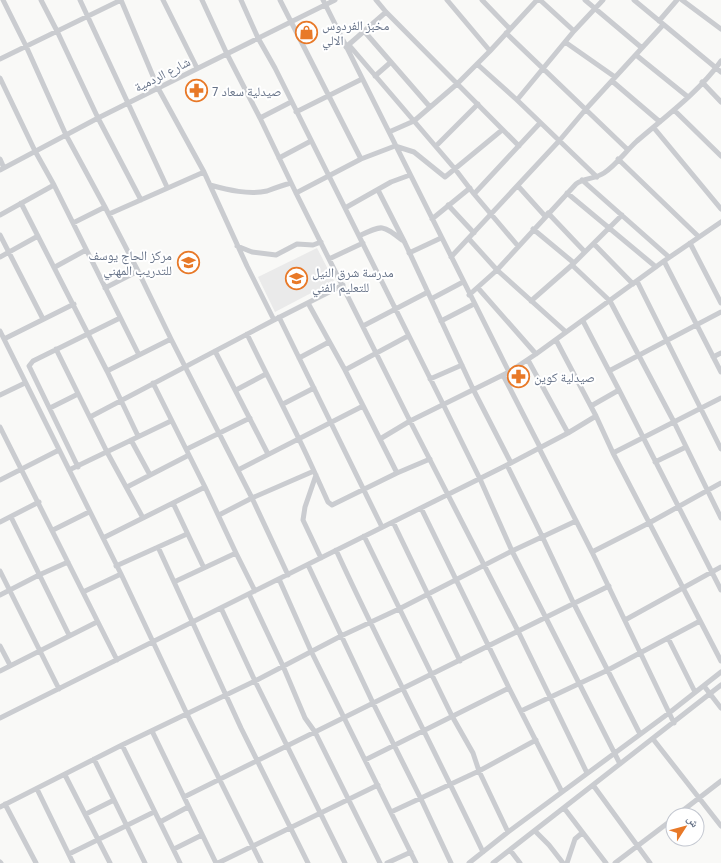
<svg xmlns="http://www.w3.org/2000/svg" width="721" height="863" font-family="'Roboto Condensed','Noto Naskh Arabic',sans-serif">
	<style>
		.built { fill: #eaeaea }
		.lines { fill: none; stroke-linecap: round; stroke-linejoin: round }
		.minor { stroke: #caccd0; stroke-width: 5 }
		.labels { text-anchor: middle; stroke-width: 4; stroke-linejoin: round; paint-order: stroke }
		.poi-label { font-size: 13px; fill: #687489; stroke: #fff; text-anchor: start }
		.street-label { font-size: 13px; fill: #687489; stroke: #fff }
	</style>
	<rect width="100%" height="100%" fill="#f9f9f7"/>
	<path class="built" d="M317 248 334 281 275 312 258 277Z"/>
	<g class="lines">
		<path class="minor" d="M3 0 26 46 66 135 105 207 138 271 171 339 252 498 288 575
			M41 0 57 31 98 118 141 200
			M80 0 167 187
			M121 0 158 88 204 172 247 266 274 320
			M163 0 197 68
			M202 0 227 54 260 118 296 193 410 421 518 631 587 773
			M241 0 258 38 275 68 443 404 480 479 512 551 620 764
			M280 0 361 159
			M323 0 509 372 536 354 664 261 721 222
			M376 0 386 12 519 146
			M447 0 490 51
			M482 0 510 29
			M540 0 574 31
			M585 0 642 48
			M634 0 721 72
			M682 0 721 29
			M659 21 677 0
			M364 31 430 107
			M506 33 628 150
			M565 42 615 77
			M349 45 455 169 474 194 518 246
			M346 47 386 12
			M636 55 688 97
			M0 59 121 0
			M477 64 517 100 597 177
			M375 76 391 62
			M0 78 35 151 54 185 139 355
			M612 81 660 122
			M702 82 721 102
			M517 100 574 31 603 0
			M674 110 721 156
			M296 112 362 79
			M260 118 291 102
			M654 128 721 209
			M389 132 414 121 457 84 490 51 537 0
			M436 146 478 104
			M279 158 311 141
			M0 159 4 168
			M618 159 699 237
			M0 170 98 118 335 0
			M582 180 669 257
			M210 185C228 190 249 195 267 191 275 188 283 185 291 183
			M518 186 545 216
			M378 190 405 243 473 389 511 463
			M296 193 361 159 395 146 414 152 445 177 502 130
			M567 193 656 267
			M474 194 540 123
			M21 203 107 371 138 436
			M448 205 474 233
			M345 208 391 182 410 175
			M548 213 585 252
			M109 214 204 172
			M0 215 54 185
			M432 219 470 188
			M73 223 105 207
			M533 229 574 263
			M0 235 43 319
			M359 236C382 225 382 224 402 240
			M469 239 497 270 566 332
			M690 243 721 303
			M594 244 633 284
			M237 246 252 252 276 255 297 244 313 245 321 242
			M409 253 441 238
			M0 257 38 236
			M451 257 559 141 586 109 663 25
			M329 259 363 243
			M664 261 721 372
			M572 265 610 301 674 422 721 518
			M55 267 86 250
			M637 281 721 449
			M105 288 138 271
			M478 288 536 354
			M469 295 497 270 576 184C584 178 595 179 604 173 616 165 626 151 637 141 666 116 699 92 721 61
			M431 299 463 282
			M531 301 572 265 622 215
			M308 303 345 370 397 473
			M279 317 382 527
			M441 321 474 304
			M583 321 619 390 721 590
			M363 326 428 292
			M0 331 121 574 187 714 261 863
			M247 334C269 380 293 424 314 471
			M4 339 74 304
			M56 349 107 452 143 518
			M215 351 268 454
			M713 357 721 353
			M299 358 329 342
			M528 360 568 433
			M345 370 408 336
			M107 371 171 339
			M609 371 721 312
			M503 375 540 447
			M430 379 462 365
			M153 383 205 487 236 553 255 591
			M236 390 266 374
			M0 395 25 383
			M283 404 314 388
			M591 406 619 390
			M50 408 78 394
			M596 416 613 453 721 661
			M90 417 274 320 343 285
			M0 427 117 660
			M380 439 410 421 509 372
			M131 440 150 475
			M539 448 592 552 674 723
			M187 449 250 418
			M613 453 721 398
			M655 462 686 447
			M507 465 542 536 574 604 640 734
			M78 467 29 366 33 361 120 318
			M69 470 171 421
			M238 470 363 406
			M316 475 305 507 303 520 321 558
			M0 480 59 450
			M127 487 189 455
			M173 503 204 568
			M421 508 509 688 562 792
			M219 515 252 498 314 471 328 502 332 505 397 473 430 459
			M11 517 69 635
			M0 522 39 502
			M393 522 460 661
			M53 530 89 512
			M364 536 452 716 473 753 479 771 508 832
			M103 538 205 487
			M158 547 241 728 308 863
			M336 550C383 652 435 751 483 852
			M592 552 649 523 721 483
			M308 565 373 703 421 799 451 863
			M116 566 187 534
			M0 571 59 689
			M279 579 311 651 416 863
			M174 582 236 553
			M83 592 121 574
			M249 594 283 666 305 718 315 732 380 863
			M0 595 39 575 68 562
			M221 608 255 681 345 863
			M625 620 721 567
			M668 638 695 692
			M0 646 10 665
			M0 671 97 622
			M704 686 721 708
			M521 711 608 670 700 621
			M0 718 507 465 568 433 596 416 556 340
			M152 731 216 863
			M653 739 721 826
			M122 745 180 863
			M94 759 145 863
			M365 760 509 688
			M65 775 110 863
			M593 785 650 863
			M37 789 73 863
			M184 797 609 586
			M5 804 36 863
			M0 807 122 745 255 681 341 636 399 609 512 551 576 521
			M564 808 606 863
			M391 812 479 771 536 740
			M86 814 114 800
			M677 815 721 781
			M160 822 188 807
			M535 831 549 845 563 863
			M174 849 202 835
			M510 850 520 863
			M69 854 154 812
			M0 862 1 863
			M218 863 378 785
			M387 863 411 852
			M469 863 508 832 669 713 721 672
			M493 863 721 685
			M567 863 575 839 582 833
			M615 863 673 819"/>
	</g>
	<defs>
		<symbol id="shop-ring" viewBox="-11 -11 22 22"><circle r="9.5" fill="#fff" stroke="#e87928" stroke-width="1.5"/><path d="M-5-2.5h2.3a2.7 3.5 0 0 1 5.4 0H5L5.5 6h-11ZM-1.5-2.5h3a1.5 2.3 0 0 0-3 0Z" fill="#e87928"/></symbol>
		<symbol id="pharmacy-ring" viewBox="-11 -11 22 22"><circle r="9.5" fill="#fff" stroke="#e87928" stroke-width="1.5"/><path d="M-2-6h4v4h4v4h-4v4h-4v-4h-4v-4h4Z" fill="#e87928"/></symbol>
		<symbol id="school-ring" viewBox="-11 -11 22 22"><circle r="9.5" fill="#fff" stroke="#e87928" stroke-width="1.5"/><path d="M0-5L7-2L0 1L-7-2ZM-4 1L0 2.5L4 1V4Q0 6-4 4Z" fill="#e87928"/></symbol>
	</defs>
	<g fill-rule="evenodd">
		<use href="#shop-ring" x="294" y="20" width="25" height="25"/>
		<use href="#pharmacy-ring" x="184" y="78" width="25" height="25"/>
		<use href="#school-ring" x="176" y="250" width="25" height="25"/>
		<use href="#school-ring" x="284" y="266" width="25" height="25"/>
		<use href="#pharmacy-ring" x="506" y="364" width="25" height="25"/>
	</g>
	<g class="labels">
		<g class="poi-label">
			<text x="322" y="30">مخبز الفردوس<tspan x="322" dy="15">الالي</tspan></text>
			<text x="212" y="96">صيدلية سعاد 7</text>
			<text x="172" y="260" text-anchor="end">مركز الحاج يوسف<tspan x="172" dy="15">للتدريب المهني</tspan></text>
			<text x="312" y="277">مدرسة شرق النيل<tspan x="312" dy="15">للتعليم الفني</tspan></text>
			<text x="534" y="382">صيدلية كوين</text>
		</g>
		<g class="street-label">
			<text transform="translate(162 74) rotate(-27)" y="5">شارع الردمية</text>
		</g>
	</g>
	<g transform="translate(685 827) rotate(54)"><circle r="19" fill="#ffffff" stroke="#c3c7d0"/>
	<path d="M0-3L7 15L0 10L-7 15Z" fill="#e87928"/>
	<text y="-6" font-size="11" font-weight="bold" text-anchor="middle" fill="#687489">ش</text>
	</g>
</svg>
